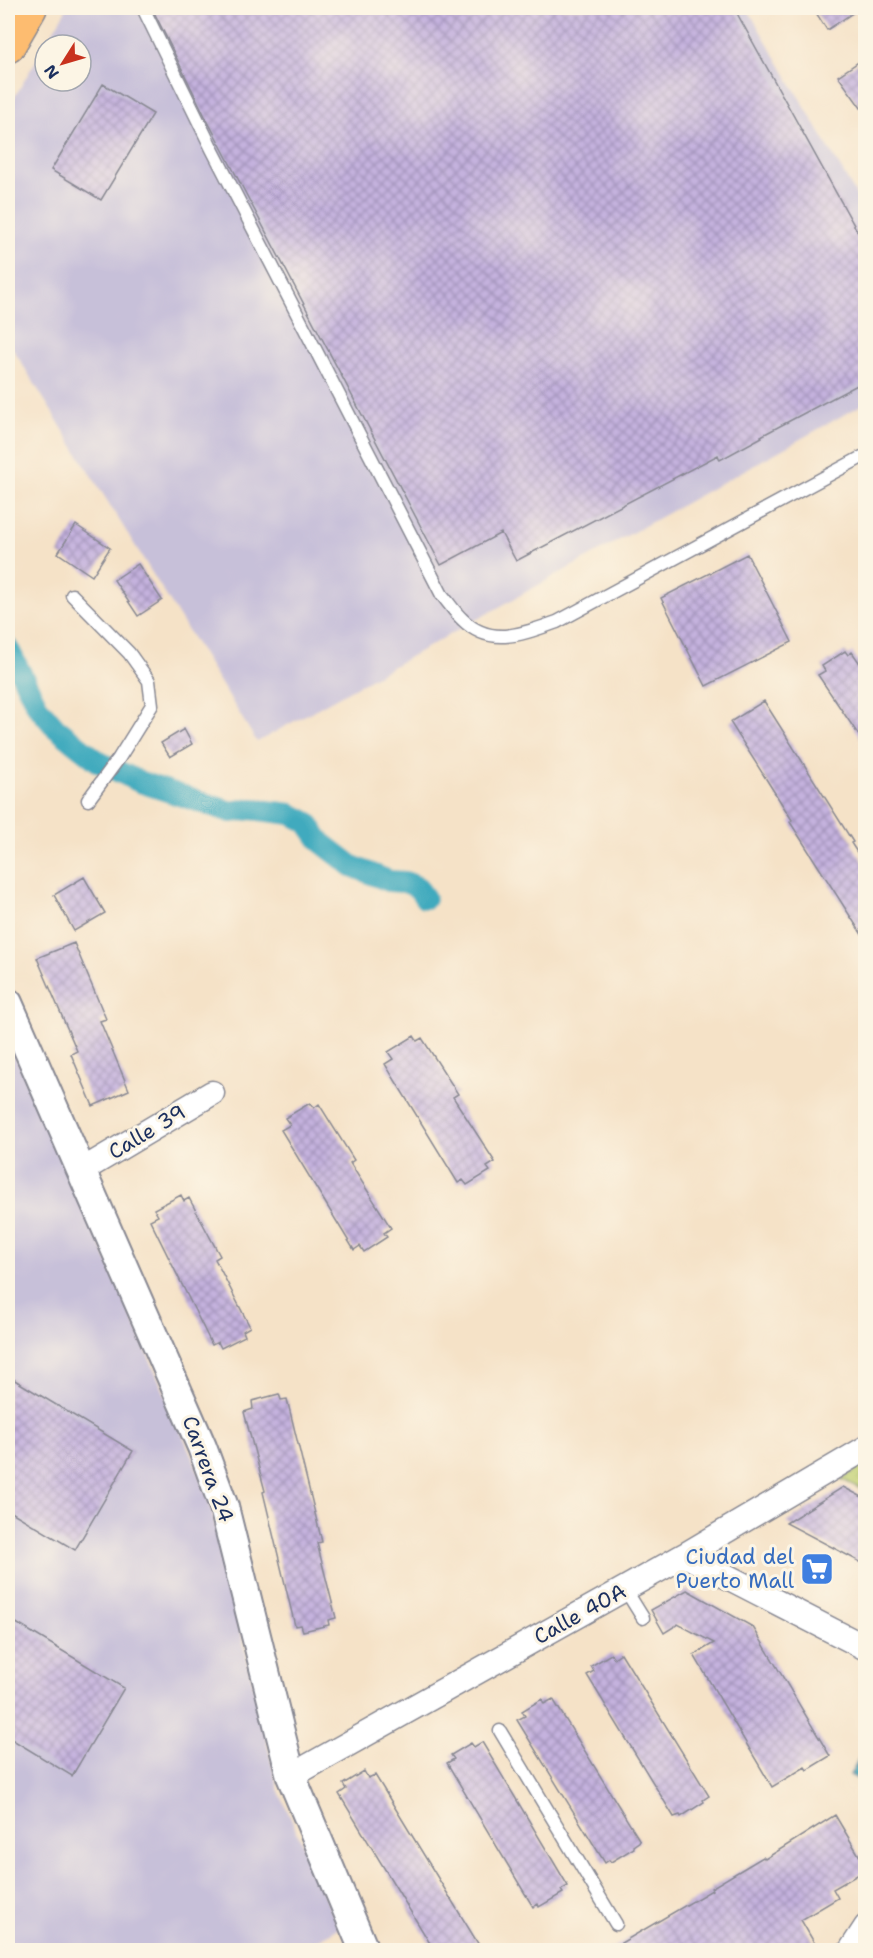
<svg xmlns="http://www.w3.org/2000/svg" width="873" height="1958" font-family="'Shantell Sans',sans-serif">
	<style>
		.industrial { fill: #c7c0d9; fill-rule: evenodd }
		.park { fill: url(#park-crowns); stroke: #6e8069; stroke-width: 1.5 }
		.water { fill: url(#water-rules); stroke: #2d6c8e; stroke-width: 1.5 }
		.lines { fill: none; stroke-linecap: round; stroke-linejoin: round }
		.canal { stroke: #3faabe; stroke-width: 22 }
		.building { fill: url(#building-cross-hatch) }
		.service-casing { stroke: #888892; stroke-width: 15 }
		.minor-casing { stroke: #888892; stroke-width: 27 }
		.tertiary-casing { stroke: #888892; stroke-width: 32 }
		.trunk-casing { stroke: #888892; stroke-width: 36 }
		.service { stroke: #fff; stroke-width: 12 }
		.minor { stroke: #fff; stroke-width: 24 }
		.tertiary { stroke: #fff; stroke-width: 28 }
		.trunk { stroke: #fdbc70; stroke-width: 33 }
		.labels { text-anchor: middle; stroke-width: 6; stroke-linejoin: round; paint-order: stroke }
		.street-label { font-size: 21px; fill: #1b2f5e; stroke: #fcf5e5 }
		.shop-label { font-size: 21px; fill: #366cbe; stroke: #fcf5e5; text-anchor: end }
	</style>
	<defs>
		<pattern id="park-crowns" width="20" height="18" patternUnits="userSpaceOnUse" patternTransform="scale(1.5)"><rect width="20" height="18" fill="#c2d174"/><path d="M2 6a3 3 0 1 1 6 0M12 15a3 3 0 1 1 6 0" fill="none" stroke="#a6b467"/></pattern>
		<pattern id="water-rules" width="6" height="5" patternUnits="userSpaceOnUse" patternTransform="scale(1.5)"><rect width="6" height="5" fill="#3faabe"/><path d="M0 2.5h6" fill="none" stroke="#348b9e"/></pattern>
		<pattern id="building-cross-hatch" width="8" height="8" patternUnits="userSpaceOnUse" patternTransform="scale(1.5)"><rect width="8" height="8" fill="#c5b2de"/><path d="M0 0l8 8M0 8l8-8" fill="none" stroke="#9f91b7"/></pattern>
	</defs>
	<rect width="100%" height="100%" fill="#fcf5e5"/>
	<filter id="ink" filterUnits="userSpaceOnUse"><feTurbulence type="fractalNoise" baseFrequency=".0167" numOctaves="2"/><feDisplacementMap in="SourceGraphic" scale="12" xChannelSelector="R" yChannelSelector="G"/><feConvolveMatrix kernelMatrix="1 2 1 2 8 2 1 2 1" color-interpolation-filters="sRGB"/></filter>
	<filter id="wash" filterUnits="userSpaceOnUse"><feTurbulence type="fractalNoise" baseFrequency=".008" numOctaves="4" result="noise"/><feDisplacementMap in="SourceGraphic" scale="24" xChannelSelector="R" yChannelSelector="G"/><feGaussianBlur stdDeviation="1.35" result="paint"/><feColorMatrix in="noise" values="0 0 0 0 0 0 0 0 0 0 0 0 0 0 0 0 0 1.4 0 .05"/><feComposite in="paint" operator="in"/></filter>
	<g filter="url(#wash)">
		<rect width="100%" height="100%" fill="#f5e2c7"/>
		<path class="industrial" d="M67 8H747L865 210V403L257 742 8 341V108ZM45 45H81V81H45Z
			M8 1038 89 1218 202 1480 211 1507 278 1789 339 1928 310 1945 314 1950H8Z"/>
		<path class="park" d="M865 1464V1491L841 1479Z"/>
		<path class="water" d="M865 1747V1783L850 1775Z"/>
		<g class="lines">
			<path class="canal" d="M8 648 38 707 56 728 99 762 140 782 231 812 251 809 291 814 307 822 321 842 352 866 389 881 405 882 417 887 425 898"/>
		</g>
		<g id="blocks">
			<path class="building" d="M152 8H734L866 247 865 381 761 436 762 437 720 460 718 455 516 561 501 533 441 565 205 116Z
				M813 8H860L827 30Z
				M866 57V115L838 76Z
				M103 84 153 114 101 200 51 170Z
				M76 525 110 548 92 576 58 553Z
				M747 554 792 642 706 686 661 598Z
				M138 564 162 600 138 616 114 580Z
				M845 651 848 655 852 652 866 672V746L818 675 825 671 822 666Z
				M764 701 853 842 851 843 866 866V941L790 822 792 820 730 722Z
				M184 729 192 744 170 757 161 743Z
				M84 877 105 913 74 931 54 895Z
				M74 943 106 1019 100 1021 129 1090 93 1106 71 1054 77 1051 37 958Z
				M414 1036 417 1041 422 1038 458 1094 453 1097 495 1162 487 1167 490 1171 467 1185 463 1180 458 1183 385 1064 393 1059 388 1052Z
				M310 1103 314 1108 319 1104 354 1160 350 1163 391 1228 384 1233 387 1237 364 1252 360 1246 354 1250 281 1130 290 1125 285 1118Z
				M181 1195 184 1201 189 1198 220 1256 215 1259 250 1327 243 1331 245 1336 221 1348 218 1342 212 1345 150 1220 158 1216 154 1209Z
				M8 1376 133 1451 75 1550 8 1510Z
				M279 1394 281 1400 287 1399 322 1542 317 1543 336 1618 328 1620 329 1625 303 1631 301 1625 295 1626 263 1492 265 1491 244 1412 253 1409 252 1401Z
				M843 1487 866 1499V1565L786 1523Z
				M687 1590 753 1627 830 1756 807 1770 805 1767 772 1787 694 1655 714 1643 678 1624 664 1633 651 1610Z
				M8 1618 124 1688 72 1776 8 1737Z
				M621 1653 709 1796 703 1800 704 1802 681 1817 680 1815 674 1817 587 1675 594 1671 591 1666 611 1654 614 1658Z
				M542 1699 544 1704 553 1699 640 1841 633 1846 634 1848 611 1862 609 1860 605 1863 517 1720 525 1716 522 1711Z
				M482 1742 568 1886 561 1890 563 1893 539 1907 538 1904 533 1907 447 1763 454 1759 451 1755 471 1743 474 1747Z
				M364 1771 368 1778 375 1775 482 1950H434L339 1794 346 1789 343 1784Z
				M835 1815 866 1867V1870L833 1889 838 1898 801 1920 815 1944 804 1950H609L712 1890 711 1888 763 1857 765 1859Z"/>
		</g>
	</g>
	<g filter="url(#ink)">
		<use href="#blocks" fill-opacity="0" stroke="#888892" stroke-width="1.5"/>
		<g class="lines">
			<defs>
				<path id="service" d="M143 8 212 149 442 595C449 603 455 613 463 620 491 648 525 633 557 622L862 457
					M72 595 129 653 149 681 152 705 119 758 88 800
					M625 1589 643 1618
					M500 1731 616 1924"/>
				<path id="minor" d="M81 1171 212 1093
					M685 1555 866 1648
					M291 1776 685 1555 866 1448
					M851 1950 866 1927"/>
				<path id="tertiary" d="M8 1003 202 1447 224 1507 291 1776 364 1950"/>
				<path id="trunk" d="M8 46 30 8"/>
			</defs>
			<use href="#service" class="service-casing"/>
			<use href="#minor" class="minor-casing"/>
			<use href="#tertiary" class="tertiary-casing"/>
			<use href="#trunk" class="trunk-casing"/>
			<use href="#service" class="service"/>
			<use href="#minor" class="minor"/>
			<use href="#tertiary" class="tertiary"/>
			<use href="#trunk" class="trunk"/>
		</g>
	</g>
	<defs>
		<symbol id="supermarket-square" viewBox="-11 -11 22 22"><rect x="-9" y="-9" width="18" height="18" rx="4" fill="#3f7fe0" stroke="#fcf5e5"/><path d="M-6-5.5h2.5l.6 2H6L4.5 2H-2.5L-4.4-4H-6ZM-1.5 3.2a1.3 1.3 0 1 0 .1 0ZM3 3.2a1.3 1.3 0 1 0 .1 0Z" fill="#fff"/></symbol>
	</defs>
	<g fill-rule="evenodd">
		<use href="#supermarket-square" x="798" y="1550" width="38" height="38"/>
	</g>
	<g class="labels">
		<g class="street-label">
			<text transform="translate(147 1132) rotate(-31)" y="7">Calle 39</text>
			<text transform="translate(208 1469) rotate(70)" y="7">Carrera 24</text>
			<text transform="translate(580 1614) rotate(-29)" y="7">Calle 40A</text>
		</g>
		<g class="shop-label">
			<text x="794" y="1564">Ciudad del<tspan x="794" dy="24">Puerto Mall</tspan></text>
		</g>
	</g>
	<rect width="873" height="1958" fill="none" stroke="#fcf5e5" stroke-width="30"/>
	<g transform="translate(63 63) rotate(233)"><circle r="28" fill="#fcf5e5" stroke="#a2a6af" stroke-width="1.5"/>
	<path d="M0-4.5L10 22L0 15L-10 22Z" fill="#c8321e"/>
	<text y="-9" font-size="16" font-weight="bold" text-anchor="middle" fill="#1b2f5e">N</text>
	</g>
</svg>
